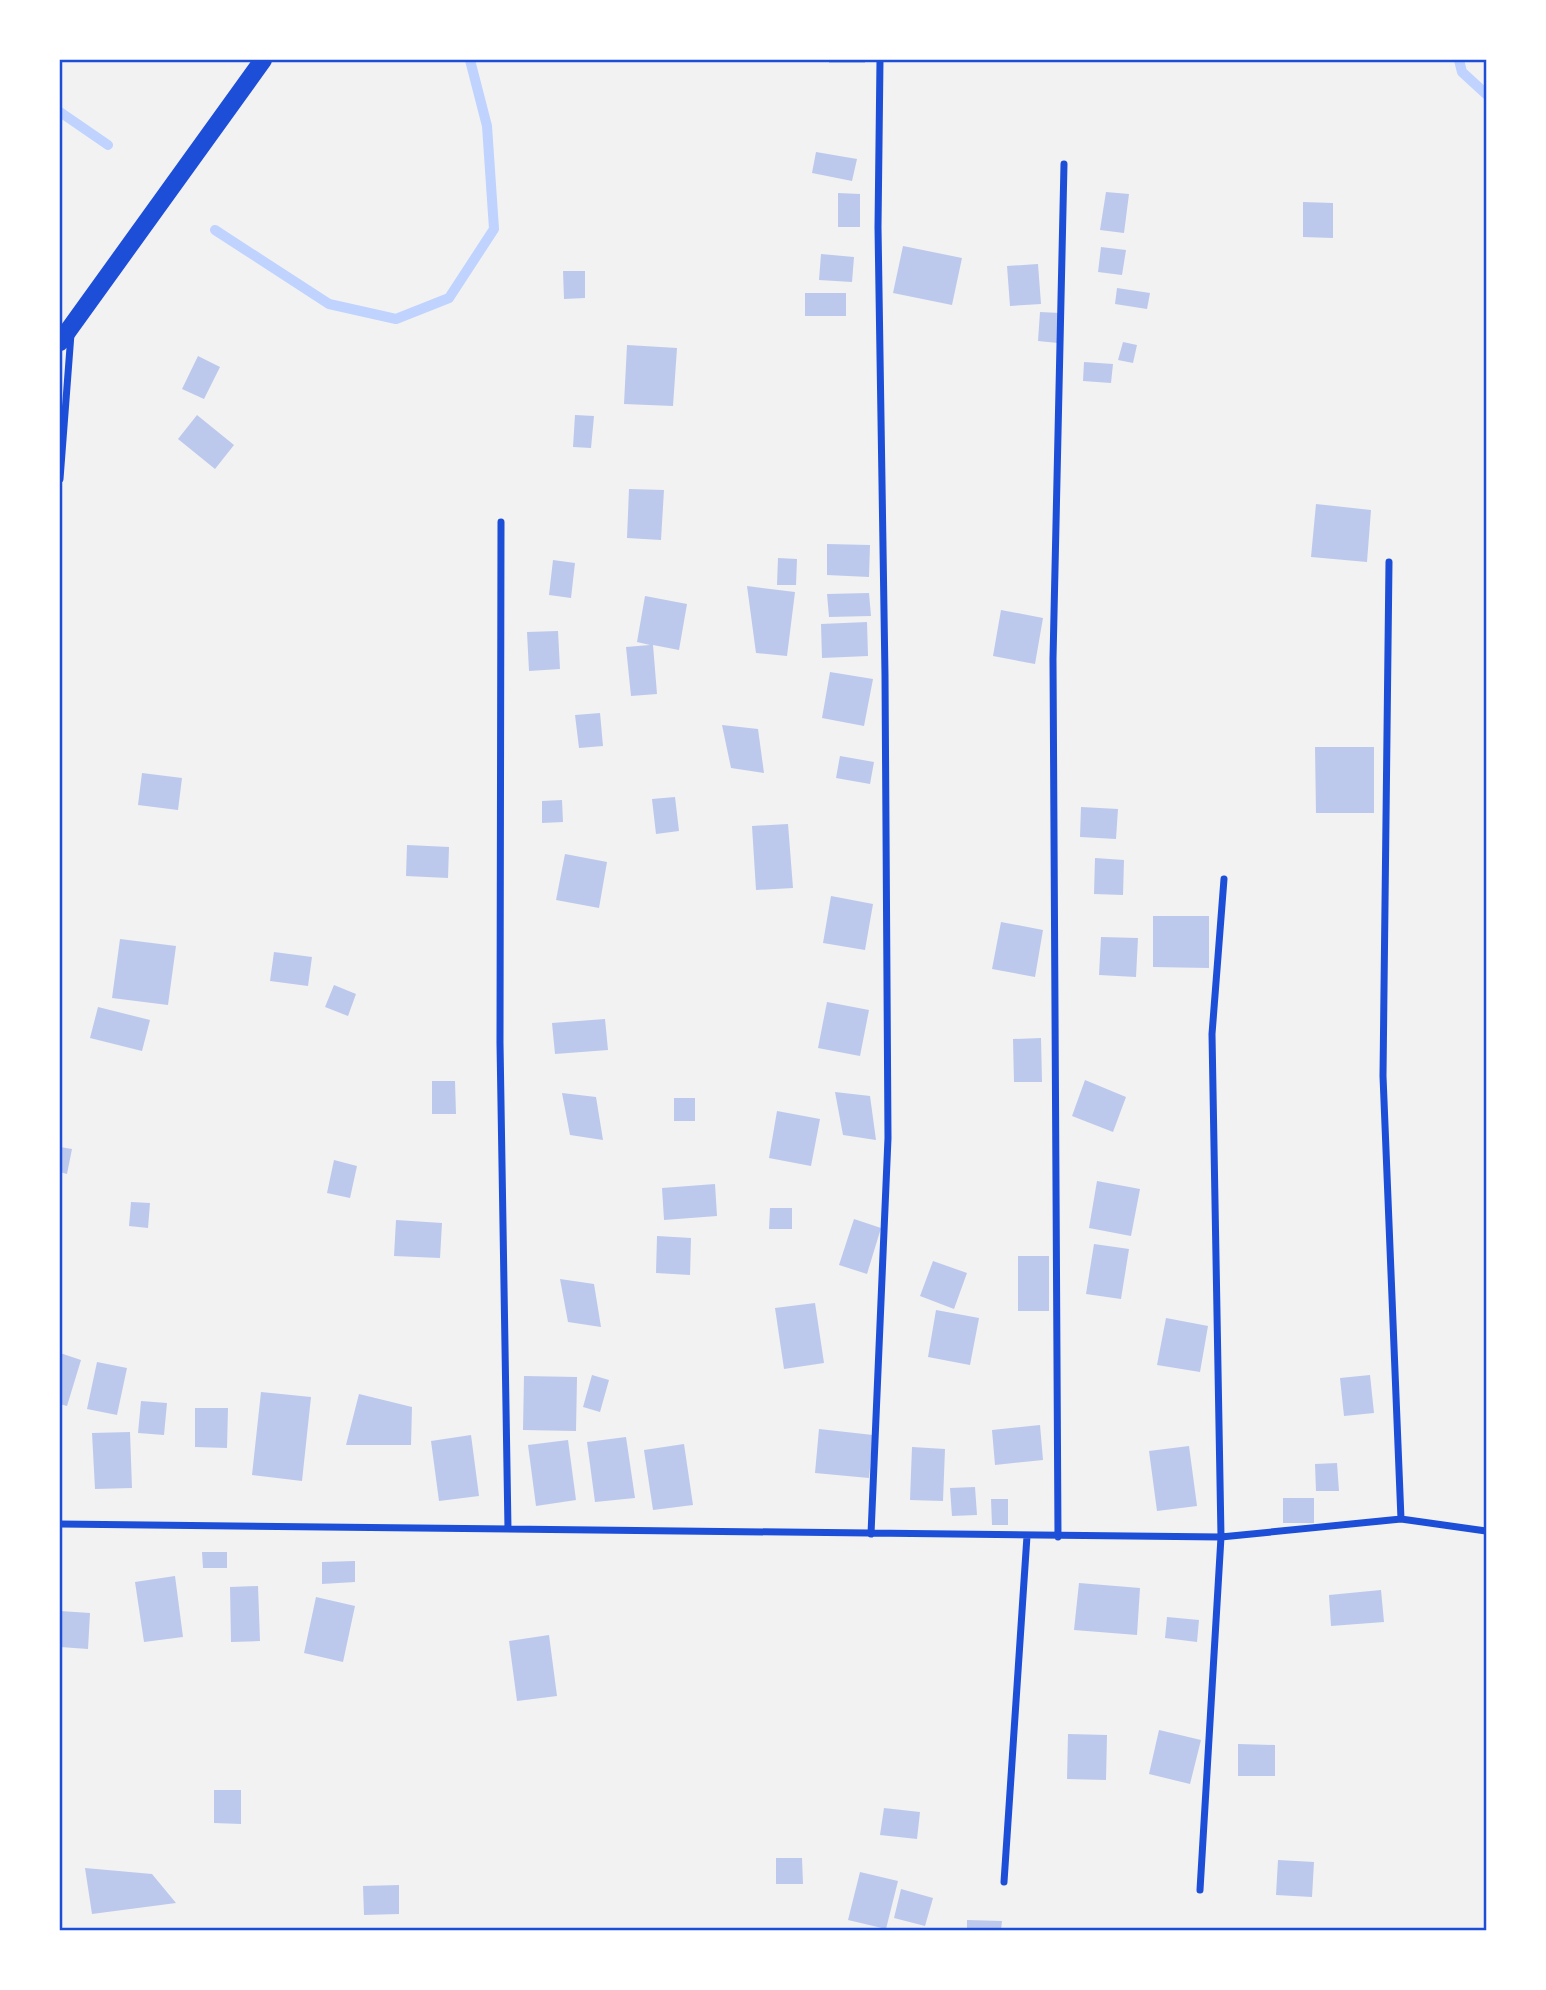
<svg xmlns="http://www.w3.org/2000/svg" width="1546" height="1990" font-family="'Fira Sans Condensed',sans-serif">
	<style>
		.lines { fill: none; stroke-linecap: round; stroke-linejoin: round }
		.stream { stroke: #bfd3fe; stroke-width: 10 }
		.building { fill: #bdc9ec }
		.minor { stroke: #1d4ed8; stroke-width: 7 }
		.primary { stroke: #1d4ed8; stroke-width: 18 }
		.neatline { fill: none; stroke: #1d4ed8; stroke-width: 2.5 }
	</style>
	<rect width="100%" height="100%" fill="#f2f2f2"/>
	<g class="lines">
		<path class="stream" d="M1459 60 1462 72 1486 94
			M60 112 108 145
			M215 230 329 304 396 319 449 298 494 229 487 126 470 60"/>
	</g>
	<path class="building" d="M829 60H865V63H829Z
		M816 152 857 159 852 181 812 173Z
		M1106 192 1129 194 1124 233 1100 230Z
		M838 193 860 194V227H838Z
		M1303 202 1333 203V238L1303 237Z
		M903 246 962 258 952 305 893 293Z
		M1101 247 1126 250 1122 275 1098 272Z
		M821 254 854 257 852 282 819 280Z
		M1038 264 1041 304 1010 306 1007 266Z
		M563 271H585V298L564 299Z
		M1117 288 1150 293 1147 309 1115 304Z
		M805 293H846V316H805Z
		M1040 312 1060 313 1058 343 1038 341Z
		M1123 342 1137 345 1133 363 1118 360Z
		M627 345 677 348 673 406 624 404Z
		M198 356 220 367 204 399 182 389Z
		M1084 362 1113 364 1111 383 1083 381Z
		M197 415 234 445 215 469 178 439Z
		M575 415 594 416 591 448 573 447Z
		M629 489 664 490 661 540 627 538Z
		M1316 504 1371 510 1367 562 1311 557Z
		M827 544 870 545 869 577 827 575Z
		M778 558 797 559 796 585H777Z
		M553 560 575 563 571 598 549 595Z
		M747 586 795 592 787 656 756 653Z
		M869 593 871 616 829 617 827 594Z
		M645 596 687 604 679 650 653 645 657 694 631 696 626 647 650 645 637 642Z
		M1001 610 1043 618 1035 664 993 656Z
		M867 622 868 656 822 658 821 624Z
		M558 631 560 669 529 671 527 632Z
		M830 672 873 679 864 726 822 718Z
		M600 713 603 746 579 748 575 715Z
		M722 725 758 729 764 773 731 768Z
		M1315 747H1374V813H1316Z
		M840 756 874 762 870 784 836 778Z
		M142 773 182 778 178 810 138 805Z
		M675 797 679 831 656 834 652 799Z
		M562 800 563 822 542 823V801Z
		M1081 807 1118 809 1116 839 1080 837Z
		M788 824 793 888 756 890 752 826Z
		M407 845 449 847 448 878 406 876Z
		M565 854 607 862 599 908 556 900Z
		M1095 858 1124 860 1123 895 1094 894Z
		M831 896 873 904 865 950 823 943Z
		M1153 916H1209V968L1153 967Z
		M1001 922 1043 930 1035 977 992 969Z
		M1101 937 1138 938 1136 977 1099 975Z
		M120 939 176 946 168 1005 112 998Z
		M274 952 312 957 308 986 270 981Z
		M334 985 356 994 348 1016 325 1007Z
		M827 1002 869 1010 860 1056 818 1048Z
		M98 1007 150 1020 142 1051 90 1038Z
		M605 1019 608 1050 555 1054 552 1023Z
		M1041 1038 1042 1082H1014L1013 1039Z
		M1085 1080 1126 1097 1113 1132 1072 1116Z
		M432 1081H455L456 1114H432Z
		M835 1092 870 1096 876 1140 843 1135Z
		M562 1093 596 1097 603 1140 570 1135Z
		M674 1098H695V1121H674Z
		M777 1111 820 1119 811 1166 769 1158Z
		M60 1147 72 1149 67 1174 60 1172Z
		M334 1160 357 1166 350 1198 327 1193Z
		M1097 1181 1140 1189 1131 1236 1089 1228Z
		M715 1184 717 1216 664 1220 662 1188Z
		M131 1202 150 1203 148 1228 129 1226Z
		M770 1208H792V1229H769Z
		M854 1219 881 1228 867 1274 839 1265Z
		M396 1220 442 1223 440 1258 394 1256Z
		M657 1236 691 1238 690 1275 656 1273Z
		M1094 1244 1129 1249 1121 1299 1086 1294Z
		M1018 1256H1049V1311H1018Z
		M933 1261 967 1273 954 1309 920 1296Z
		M560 1279 594 1284 601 1327 568 1322Z
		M815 1303 824 1363 784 1369 775 1308Z
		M936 1310 979 1318 970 1365 928 1357Z
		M1166 1318 1208 1326 1200 1372 1157 1365Z
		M60 1353 81 1360 67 1406 60 1404Z
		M97 1362 127 1368 117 1415 87 1409Z
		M592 1375 609 1380 600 1412 583 1407Z
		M1370 1375 1374 1413 1344 1416 1340 1378Z
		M524 1376 577 1377 576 1431 523 1430Z
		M261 1392 311 1397 302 1481 252 1475Z
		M359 1394 412 1407 411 1445H346Z
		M141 1401 167 1403 164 1435 138 1433Z
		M195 1408H228L227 1448 195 1447Z
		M1040 1425 1043 1460 995 1465 992 1430Z
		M819 1429 873 1435 869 1478 815 1473Z
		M130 1432 132 1488 95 1489 92 1433Z
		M471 1435 479 1496 439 1501 431 1441Z
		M626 1437 635 1498 595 1502 587 1442Z
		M568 1440 576 1500 536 1506 528 1445Z
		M684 1444 693 1505 653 1510 644 1450Z
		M1189 1446 1197 1506 1157 1511 1149 1451Z
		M912 1447 945 1449 943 1501 910 1500Z
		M1337 1463 1339 1491H1316L1315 1464Z
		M975 1487 977 1515 952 1516 950 1488Z
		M1283 1498H1314V1523H1283Z
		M991 1499H1008V1525H992Z
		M202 1552H227V1568H203Z
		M355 1561V1582L322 1584V1562Z
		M175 1576 183 1637 144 1642 135 1582Z
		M1079 1583 1140 1588 1137 1635 1074 1630Z
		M258 1586 260 1641 231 1642 230 1587Z
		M1381 1590 1384 1622 1331 1626 1329 1595Z
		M316 1597 355 1606 343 1662 304 1653Z
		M60 1611 90 1613 88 1649 60 1647Z
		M1167 1617 1199 1620 1197 1642 1165 1638Z
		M549 1635 557 1696 517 1701 509 1641Z
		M1159 1730 1201 1740 1190 1784 1149 1774Z
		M1068 1734 1107 1735 1106 1780 1067 1779Z
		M1238 1744 1275 1745V1776H1238Z
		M214 1790H241V1824L214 1823Z
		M884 1808 920 1812 917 1839 880 1835Z
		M776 1858H802L803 1884H776Z
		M1278 1860 1314 1862 1312 1897 1276 1895Z
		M85 1868 152 1874 176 1903 92 1914Z
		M860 1872 898 1881 886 1929 848 1920Z
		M399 1885V1914L364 1915 363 1886Z
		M901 1889 933 1898 925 1926 894 1918Z
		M967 1920 1002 1921 1001 1930H967Z"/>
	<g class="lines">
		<path class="minor" d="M60 479 71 334
			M501 522 500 1043 508 1529
			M1389 562 1383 1076 1401 1519
			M60 1524 1221 1537 1401 1519 1486 1531
			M871 1534 888 1138 885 675 878 227 880 60
			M1058 1537 1053 659 1064 164
			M1004 1882 1027 1536
			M1200 1890 1221 1537 1212 1034 1224 879"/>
		<path class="primary" d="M60 342 263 60"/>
	</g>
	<rect width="1546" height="1990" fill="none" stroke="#ffffff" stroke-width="122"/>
	<rect x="61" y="61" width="1424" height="1868" class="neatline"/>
</svg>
